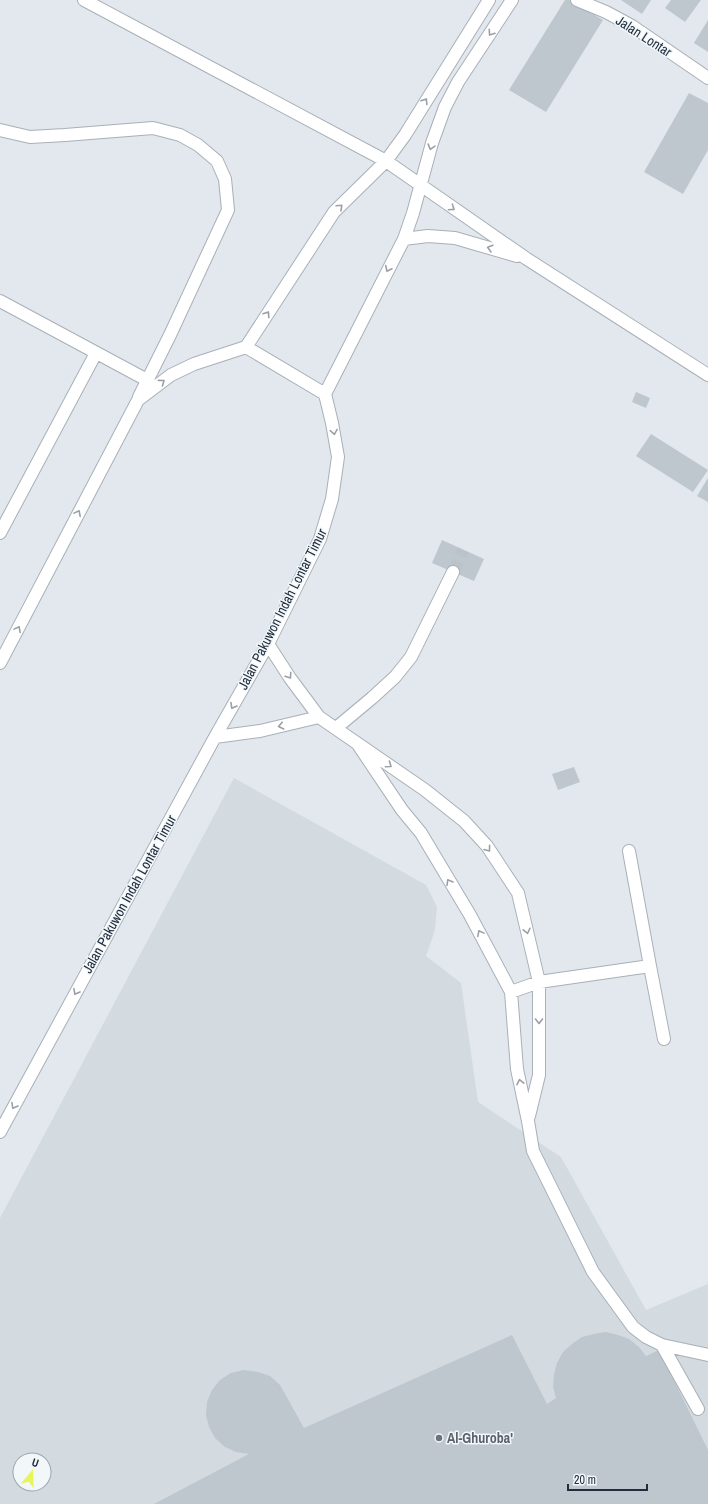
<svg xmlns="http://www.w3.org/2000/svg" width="708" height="1504" font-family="'Archivo Narrow',sans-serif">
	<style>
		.built { fill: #d3dae0; fill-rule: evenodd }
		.building { fill: #bdc7cd }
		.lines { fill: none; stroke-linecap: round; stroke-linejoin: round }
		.minor-tunnel { stroke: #bbc3ca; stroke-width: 12; stroke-dasharray: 12 6; stroke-linecap: butt }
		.minor-casing { stroke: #a8b0b8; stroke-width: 14 }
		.minor { stroke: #fff; stroke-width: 12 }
		.oneway { stroke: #9ba0a8 }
		.worship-dot { fill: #6b7280; stroke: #f2f7f9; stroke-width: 1.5 }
		.labels { text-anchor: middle; stroke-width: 3; stroke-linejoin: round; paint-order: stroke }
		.street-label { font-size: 14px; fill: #212d3e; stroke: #f2f7f9 }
		.worship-label { font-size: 14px; font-weight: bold; fill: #5b616d; stroke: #f2f7f9; text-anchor: start }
	</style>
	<rect width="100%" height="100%" fill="#e2e8ed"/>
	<path class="built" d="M234 778 426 885 437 907 435 930 426 956 461 983 478 1102 561 1157 646 1310 708 1284V1504H0V1218ZM20 1460H44V1484H20Z"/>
	<path class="building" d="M565 0H570L603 20 546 112 509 90Z
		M621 0H651L642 14Z
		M671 0H701L685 22 665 8Z
		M708 20V52L694 43Z
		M689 93 708 103V150L683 194 644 172Z
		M636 392 650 398 646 408 632 402Z
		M651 434 708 470 693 492 636 456Z
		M708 478V502L697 496Z
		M442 540 484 559 474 581 432 563Z
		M574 767 580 782 558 790 552 774Z
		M606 1332 618 1335 629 1339 639 1347 646 1356 659 1350 708 1450V1504H154L249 1454 236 1452 225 1447 215 1438 209 1427 206 1415 207 1402 212 1390 220 1380 231 1373 244 1370 258 1372 270 1376 280 1385 304 1428 512 1335 547 1404 556 1398 553 1387 554 1374 557 1363 563 1352 572 1344 582 1337 594 1334Z"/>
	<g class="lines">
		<path class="minor-tunnel" d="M453 572 463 550"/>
		<defs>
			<path id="minor" d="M84 0 386 161 527 259 708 375
				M577 0 606 12 632 26 708 78
				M0 130 30 137 65 135 153 128 180 135 198 145 217 161 225 179 228 210 170 335 139 397
				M404 239 428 236 455 238 517 256
				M0 301 147 380
				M246 347 325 394
				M0 533 96 353
				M268 644 290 678 319 717 425 790 464 821 487 846 518 893 539 982V1075L529 1116
				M0 663 138 400 171 375 194 364 246 347 334 212 386 161 405 135 489 0
				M336 728 372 698 395 677 411 657 453 572
				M215 737 260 731 319 717
				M357 743 402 810 421 833 470 915 511 992 517 1069 528 1121 533 1151 593 1272 633 1327 646 1337 662 1345 708 1355
				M650 966 664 1039
				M511 992 539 982 650 966 629 851
				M0 1132 215 737 268 644 320 539 332 499 338 457 332 423 325 394 404 239 413 213 432 143 445 107 458 82 512 0
				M662 1345 698 1409"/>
		</defs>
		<use href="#minor" class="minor-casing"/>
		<use href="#minor" class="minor"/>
	</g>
	<defs><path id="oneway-chevron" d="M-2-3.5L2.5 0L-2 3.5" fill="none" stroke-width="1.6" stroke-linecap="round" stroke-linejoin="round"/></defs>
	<g class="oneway">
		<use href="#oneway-chevron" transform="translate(491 33) rotate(124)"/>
		<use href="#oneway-chevron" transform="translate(425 101) rotate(-58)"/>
		<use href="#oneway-chevron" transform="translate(431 147) rotate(106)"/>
		<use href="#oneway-chevron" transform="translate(340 207) rotate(-43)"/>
		<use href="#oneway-chevron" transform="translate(452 208) rotate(34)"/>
		<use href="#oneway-chevron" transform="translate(490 248) rotate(-164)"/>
		<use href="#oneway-chevron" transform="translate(388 269) rotate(117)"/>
		<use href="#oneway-chevron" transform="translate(267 314) rotate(-57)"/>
		<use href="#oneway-chevron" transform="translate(162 382) rotate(-36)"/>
		<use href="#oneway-chevron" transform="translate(334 432) rotate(80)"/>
		<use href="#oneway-chevron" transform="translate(78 513) rotate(-62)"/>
		<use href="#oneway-chevron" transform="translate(18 629) rotate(-62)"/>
		<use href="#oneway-chevron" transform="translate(289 676) rotate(56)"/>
		<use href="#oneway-chevron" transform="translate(233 706) rotate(120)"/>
		<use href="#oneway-chevron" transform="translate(281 726) rotate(167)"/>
		<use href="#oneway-chevron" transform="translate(389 765) rotate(35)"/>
		<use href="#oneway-chevron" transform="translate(488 849) rotate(53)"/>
		<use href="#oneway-chevron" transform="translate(449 882) rotate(-120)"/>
		<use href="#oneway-chevron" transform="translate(527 931) rotate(77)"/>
		<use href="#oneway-chevron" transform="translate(480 933) rotate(-118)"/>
		<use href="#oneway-chevron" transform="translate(76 992) rotate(119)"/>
		<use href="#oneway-chevron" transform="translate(539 1021) rotate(90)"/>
		<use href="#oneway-chevron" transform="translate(520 1082) rotate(-102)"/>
		<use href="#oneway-chevron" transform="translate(14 1106) rotate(119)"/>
	</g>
	<circle class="worship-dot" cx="439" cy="1438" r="4"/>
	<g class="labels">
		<g class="street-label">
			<text transform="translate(644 36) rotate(33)" y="5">Jalan Lontar</text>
			<text transform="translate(282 609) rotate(-63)" y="5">Jalan Pakuwon Indah Lontar Timur</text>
			<text transform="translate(129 894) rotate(-61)" y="5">Jalan Pakuwon Indah Lontar Timur</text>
		</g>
		<g class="worship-label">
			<text x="447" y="1443">Al-Ghuroba'</text>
		</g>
	</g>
	<g transform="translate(32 1472) rotate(19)"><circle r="19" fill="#f2f7f9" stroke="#9ea6ae"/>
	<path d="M0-3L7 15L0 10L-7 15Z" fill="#e6f657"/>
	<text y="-6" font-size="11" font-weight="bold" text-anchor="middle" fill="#212d3e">U</text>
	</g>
	<path d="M568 1484v6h79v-6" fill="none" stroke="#212d3e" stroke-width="2"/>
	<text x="574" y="1484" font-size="12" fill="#212d3e" stroke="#f2f7f9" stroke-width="3" paint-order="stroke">20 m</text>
</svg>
